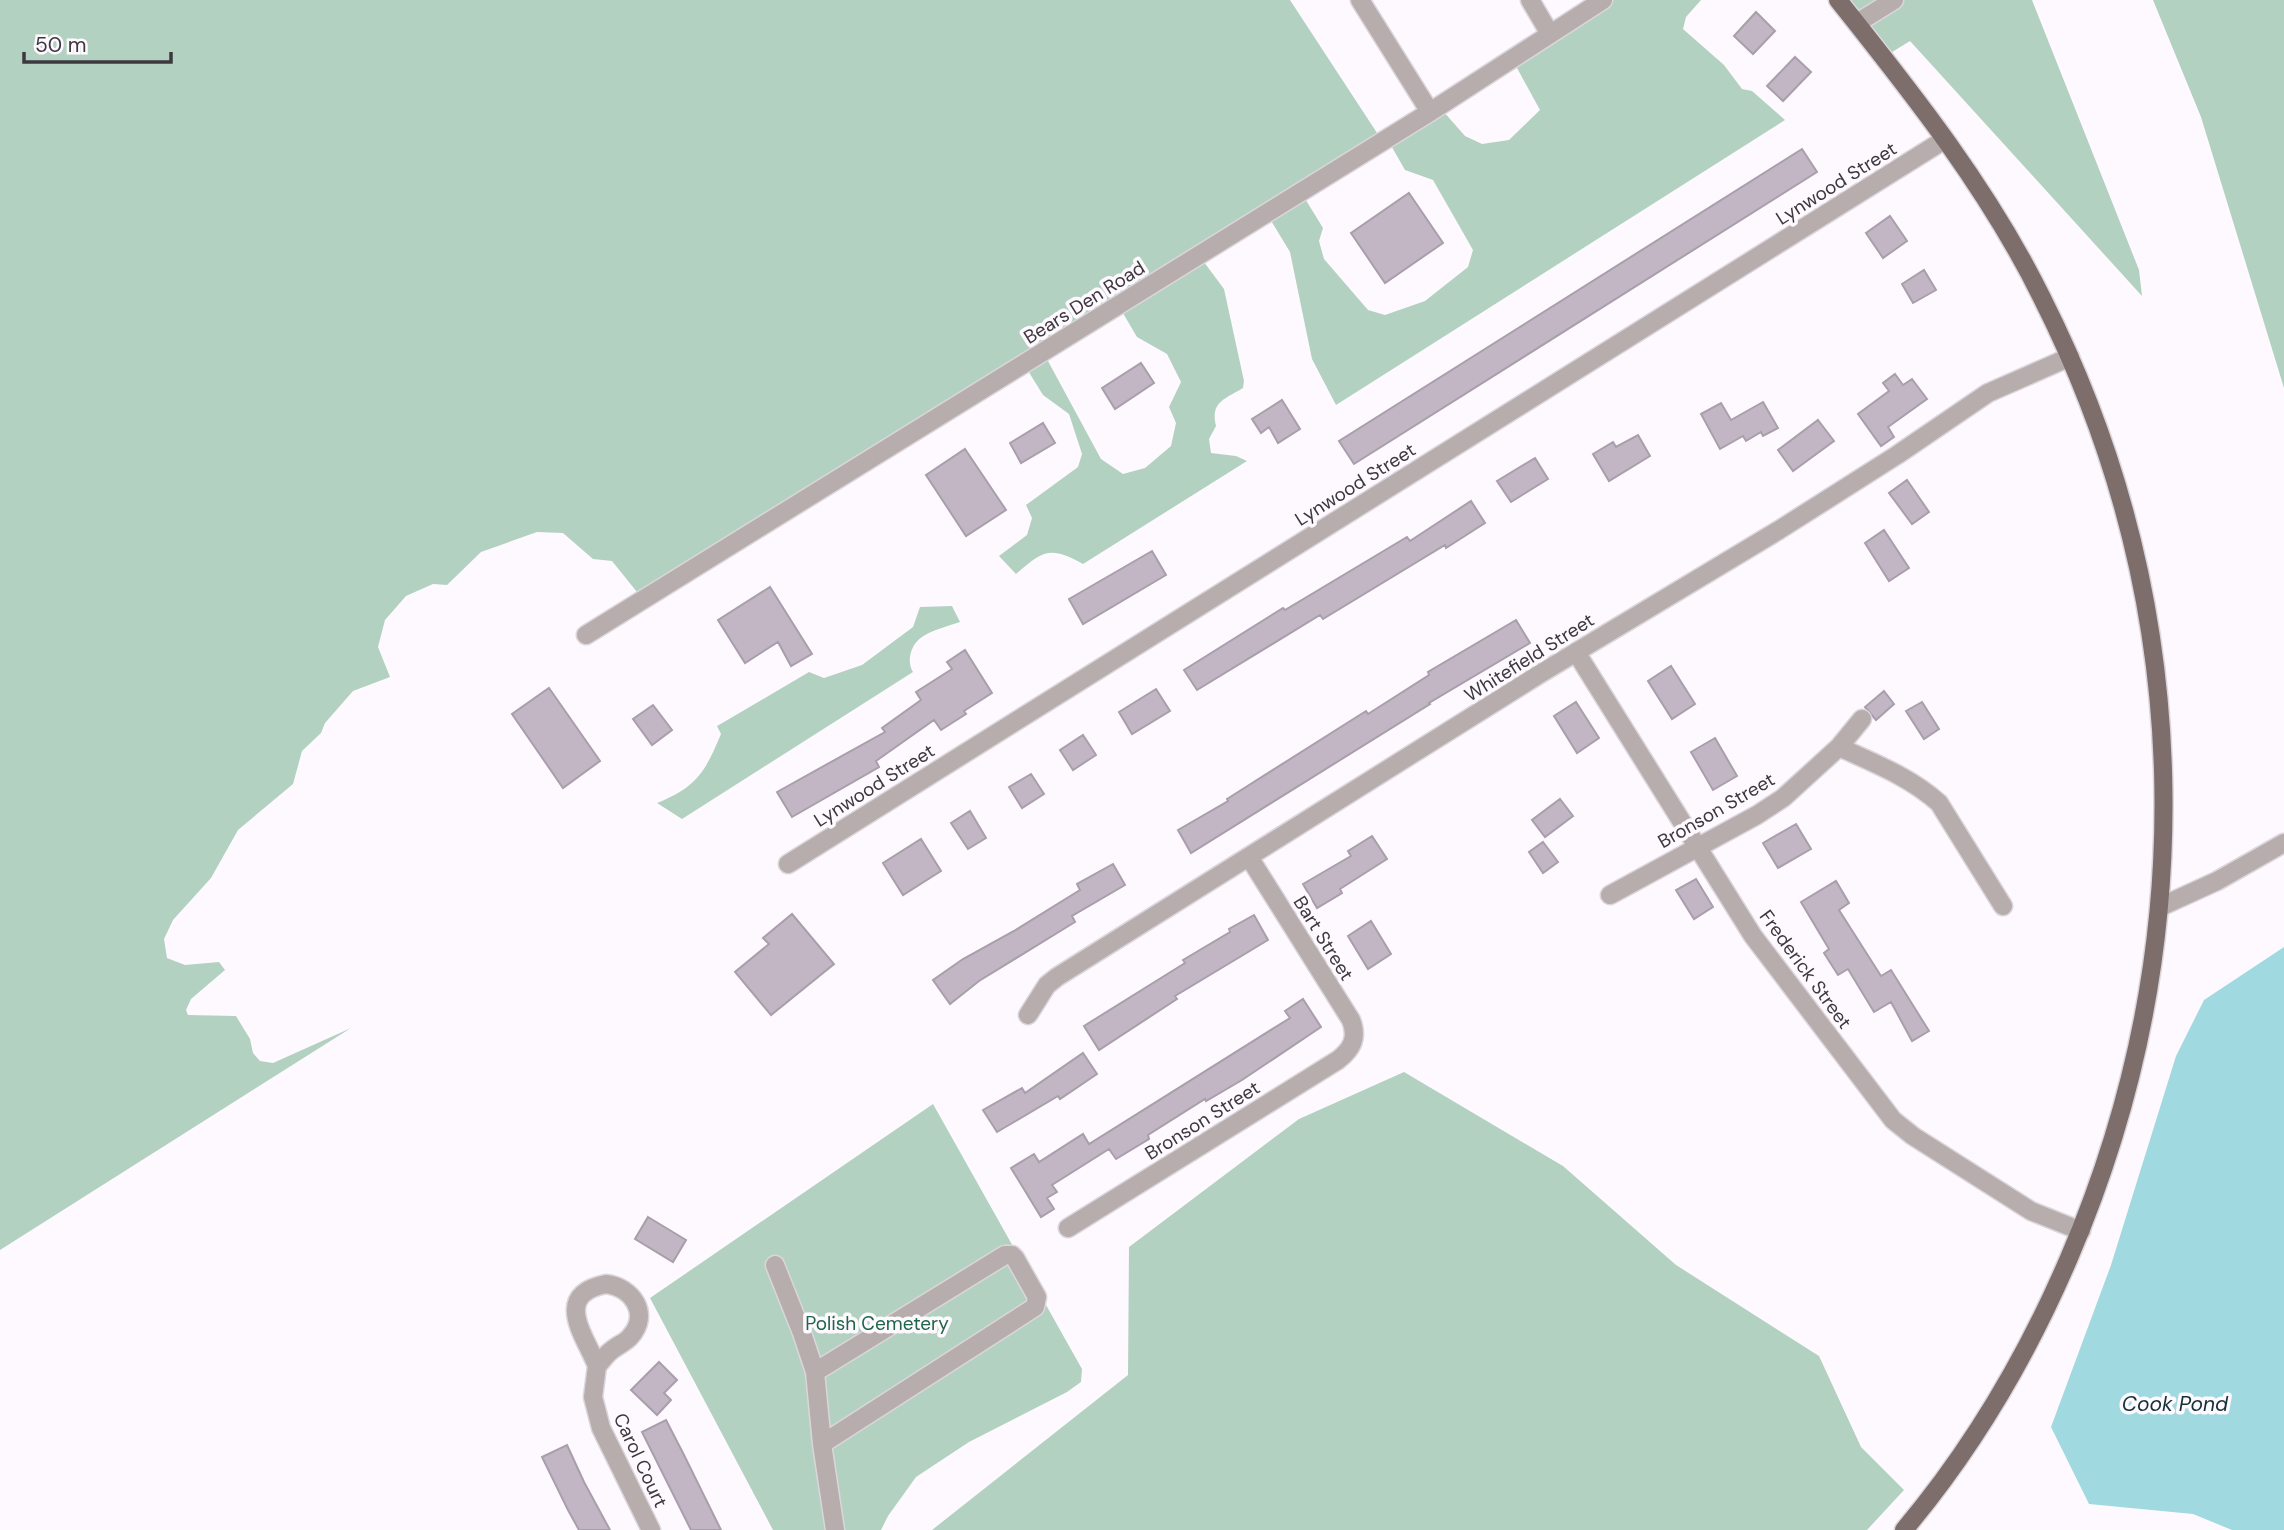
<svg xmlns="http://www.w3.org/2000/svg" width="2284" height="1530" font-family="'DM Sans',sans-serif">
	<style>
		.green { fill: #b3d1c0; fill-rule: evenodd }
		.water { fill: #a1d9e1 }
		.building { fill: #c2b6c4; stroke: #a99eac; stroke-width: 2 }
		.lines { fill: none; stroke-linecap: round; stroke-linejoin: round }
		.minor-casing { stroke: #dbd6dc; stroke-width: 21 }
		.major-casing { stroke: #dbd6dc; stroke-width: 21 }
		.minor { stroke: #b6adac; stroke-width: 18 }
		.major { stroke: #7d6e6c; stroke-width: 18 }
		.labels { text-anchor: middle; stroke-width: 7; stroke-linejoin: round; paint-order: stroke }
		.street-label { font-size: 19px; fill: #3d383e; stroke: #fef9ff }
		.park-label { font-size: 19px; fill: #1d6646; stroke: #fef9ff }
		.water-label { font-size: 21px; font-style: italic; fill: #143135; stroke: #fef9ff }
	</style>
	<rect width="100%" height="100%" fill="#fef9ff"/>
	<path class="green" d="M0 0H1290L1379 136 1304 197 1323 228 1319 241 1324 259 1368 310 1385 315 1425 301 1468 267 1473 250 1433 180 1405 170 1389 142 1436 103 1465 136 1482 144 1509 140 1540 110 1511 57 1596 0H1701L1686 17 1683 29 1724 65 1742 89 1752 91 1785 120 1336 405 1312 359 1290 252 1270 219 1198 254 1224 289 1244 381 1243 388C1225 399 1210 402 1216 426L1209 439 1211 453 1236 456 1247 461 1083 564C1050 546 1044 550 1016 574L999 556 1027 535 1032 518 1026 505 1078 467 1082 454 1069 414 1043 395 1022 361 641 597 612 561 593 559 563 533 537 532 481 552 447 585 433 584 406 596 385 620 378 647 390 677 353 691 325 723 321 733 302 751 293 784 238 830 211 878 173 920 164 939 167 958 185 965 219 962 225 970 191 999 186 1010 188 1015 236 1016 250 1039 253 1053 260 1061 273 1063 351 1028 0 1250ZM1117 303 1137 337 1167 354 1181 382 1169 407 1176 423 1171 446 1145 468 1123 474 1101 459 1042 350Z
		M1835 0H2032L2139 270 2142 296 1910 41 1884 57Z
		M2153 0H2284V388L2201 117Z
		M952 606 960 622C948 626 932 630 922 637 911 644 906 661 913 672L682 819 657 803C697 787 705 772 721 734L717 726 724 722 809 672 824 678 862 665 913 627 920 607Z
		M1404 1072 1563 1166 1676 1265 1819 1356 1861 1447 1904 1490 1867 1530H932L1128 1375 1129 1247 1299 1119Z
		M933 1104 1082 1369 1081 1382 1067 1392 969 1442 916 1477 888 1516 881 1530H773L650 1298Z"/>
	<path class="water" d="M2284 947V1530H2232L2193 1514 2089 1504 2051 1427 2111 1265 2176 1056 2204 1000Z"/>
	<path class="building" d="M1756 12 1775 31 1753 54 1734 36Z
		M1795 57 1811 72 1783 101 1767 86Z
		M1802 149 1817 172 1354 464 1339 441Z
		M1409 193 1443 243 1385 283 1351 233Z
		M1890 216 1907 241 1883 258 1866 233Z
		M1924 270 1936 290 1913 303 1902 284Z
		M1141 363 1154 383 1115 409 1102 388Z
		M1895 374 1903 385 1912 379 1927 399 1888 427 1894 437 1881 446 1858 414 1889 391 1883 383Z
		M1282 400 1300 429 1278 443 1269 427 1261 433 1252 419Z
		M1763 402 1778 428 1763 436 1761 432 1746 441 1743 436 1720 449 1701 414 1721 403 1731 420Z
		M1818 420 1834 441 1793 471 1778 450Z
		M1043 423 1055 443 1021 463 1010 443Z
		M1638 435 1650 456 1609 481 1593 454 1613 442 1616 447Z
		M965 449 1006 510 966 536 926 475Z
		M1535 458 1548 479 1511 502 1497 481Z
		M1907 480 1929 512 1912 524 1889 493Z
		M1471 501 1485 523 1446 548 1445 545 1323 619 1320 615 1197 690 1184 670 1283 608 1285 610 1407 537 1410 541Z
		M1884 530 1909 568 1889 581 1865 543Z
		M1152 551 1166 575 1083 624 1069 599Z
		M770 587 812 654 791 666 778 642 745 663 718 620Z
		M1516 620 1530 643 1429 703 1430 704 1191 853 1178 830 1228 801 1227 799 1366 711 1368 714 1429 675 1428 672Z
		M965 650 992 693 964 711 966 714 941 730 934 720 876 761 879 767 792 817 777 792 885 732 882 728 921 700 916 692 952 669 947 662Z
		M1671 666 1695 704 1672 719 1648 681Z
		M549 688 600 761 563 788 512 714Z
		M1156 689 1170 711 1132 734 1119 712Z
		M1884 691 1894 704 1876 720 1865 707Z
		M1576 702 1599 738 1577 753 1554 716Z
		M1922 702 1939 729 1924 739 1906 711Z
		M653 705 672 730 652 745 633 719Z
		M1083 735 1096 755 1073 770 1060 750Z
		M1715 738 1737 776 1713 790 1691 752Z
		M1031 774 1044 794 1022 808 1009 787Z
		M1560 799 1573 816 1545 837 1532 820Z
		M970 811 986 838 968 849 951 823Z
		M1796 824 1811 849 1778 868 1763 843Z
		M1372 836 1387 859 1340 889 1342 893 1317 908 1303 884 1351 856 1348 851Z
		M921 839 941 871 903 895 883 863Z
		M1543 842 1558 862 1543 873 1529 852Z
		M1113 864 1125 885 1072 916 1075 922 979 981 950 1004 933 980 963 959 1014 931 1080 890 1077 884Z
		M1696 879 1713 907 1694 919 1676 890Z
		M1836 881 1849 903 1839 910 1881 976 1891 970 1929 1031 1912 1041 1891 1002 1874 1012 1848 969 1838 975 1824 953 1829 949 1801 902Z
		M792 914 834 964 771 1015 735 972 769 944 763 938Z
		M1254 915 1268 940 1175 996 1177 999 1099 1050 1084 1026 1185 963 1183 960 1230 932 1229 929Z
		M1371 921 1391 954 1368 969 1348 936Z
		M1303 999 1321 1027 1242 1080 1206 1101 1205 1099 1148 1135 1149 1139 1116 1159 1109 1149 1052 1185 1057 1192 1047 1198 1054 1209 1041 1217 1011 1168 1034 1154 1039 1162 1083 1134 1089 1144 1290 1018 1285 1011Z
		M1083 1053 1097 1074 1060 1099 1058 1096 997 1132 983 1110 1022 1088 1025 1093Z
		M648 1217 686 1240 673 1262 635 1239Z
		M659 1362 677 1380 664 1393 671 1400 657 1415 631 1390Z
		M666 1420 684 1455 721 1530H691L642 1432Z
		M567 1445 584 1482 610 1530H579L568 1510 542 1457Z"/>
	<g class="lines">
		<defs>
			<path id="minor" d="M1360 0 1430 112
				M1530 0 1550 34
				M1857 23 1894 0
				M586 635 1430 112 1603 0
				M1576 652 1753 936 1893 1120 1913 1136 2031 1211 2081 1231
				M1839 747C1874 763 1910 777 1939 803L2003 906
				M788 864 1944 140
				M1610 895 1757 815 1783 798 1839 747 1862 719
				M2160 907 2217 881 2284 843
				M1028 1015 1047 985 1057 977 1538 675 1779 530 1897 455 1988 393 2070 357
				M1068 1228 1338 1060C1352 1049 1358 1038 1351 1020L1249 857
				M775 1265 802 1333 815 1372 822 1444 835 1530
				M606 1284C632 1287 651 1314 630 1337 626 1342 618 1345 612 1350 606 1354 602 1361 597 1366 586 1337 551 1295 606 1284Z
				M597 1366 593 1397 601 1428 651 1530
				M815 1372 1005 1255H1012L1015 1258 1037 1297 1035 1307 822 1444"/>
			<path id="major" d="M1838 0C1913 94 1989 190 2042 298 2195 602 2203 945 2069 1258 2027 1356 1973 1448 1904 1530"/>
		</defs>
		<use href="#minor" class="minor-casing"/>
		<use href="#major" class="major-casing"/>
		<use href="#minor" class="minor"/>
		<use href="#major" class="major"/>
	</g>
	<g class="labels">
		<g class="street-label">
			<text transform="translate(1836 183) rotate(-32)" y="7">Lynwood Street</text>
			<text transform="translate(1084 302) rotate(-32)" y="7">Bears Den Road</text>
			<text transform="translate(1355 484) rotate(-32)" y="7">Lynwood Street</text>
			<text transform="translate(1529 657) rotate(-32)" y="7">Whitefield Street</text>
			<text transform="translate(874 785) rotate(-32)" y="7">Lynwood Street</text>
			<text transform="translate(1716 810) rotate(-30)" y="7">Bronson Street</text>
			<text transform="translate(1324 938) rotate(58)" y="7">Bart Street</text>
			<text transform="translate(1806 969) rotate(54)" y="7">Frederick Street</text>
			<text transform="translate(1202 1120) rotate(-32)" y="7">Bronson Street</text>
			<text transform="translate(641 1460) rotate(65)" y="7">Carol Court</text>
		</g>
		<g class="park-label">
			<text x="877" y="1330">Polish Cemetery</text>
		</g>
		<g class="water-label">
			<text x="2175" y="1411">Cook Pond</text>
		</g>
	</g>
	<path d="M24 52v10h147v-10" fill="none" stroke="#3d383e" stroke-width="3.5"/>
	<text x="35" y="52" font-size="21" fill="#3d383e" stroke="#fef9ff" stroke-width="5" paint-order="stroke">50 m</text>
</svg>
